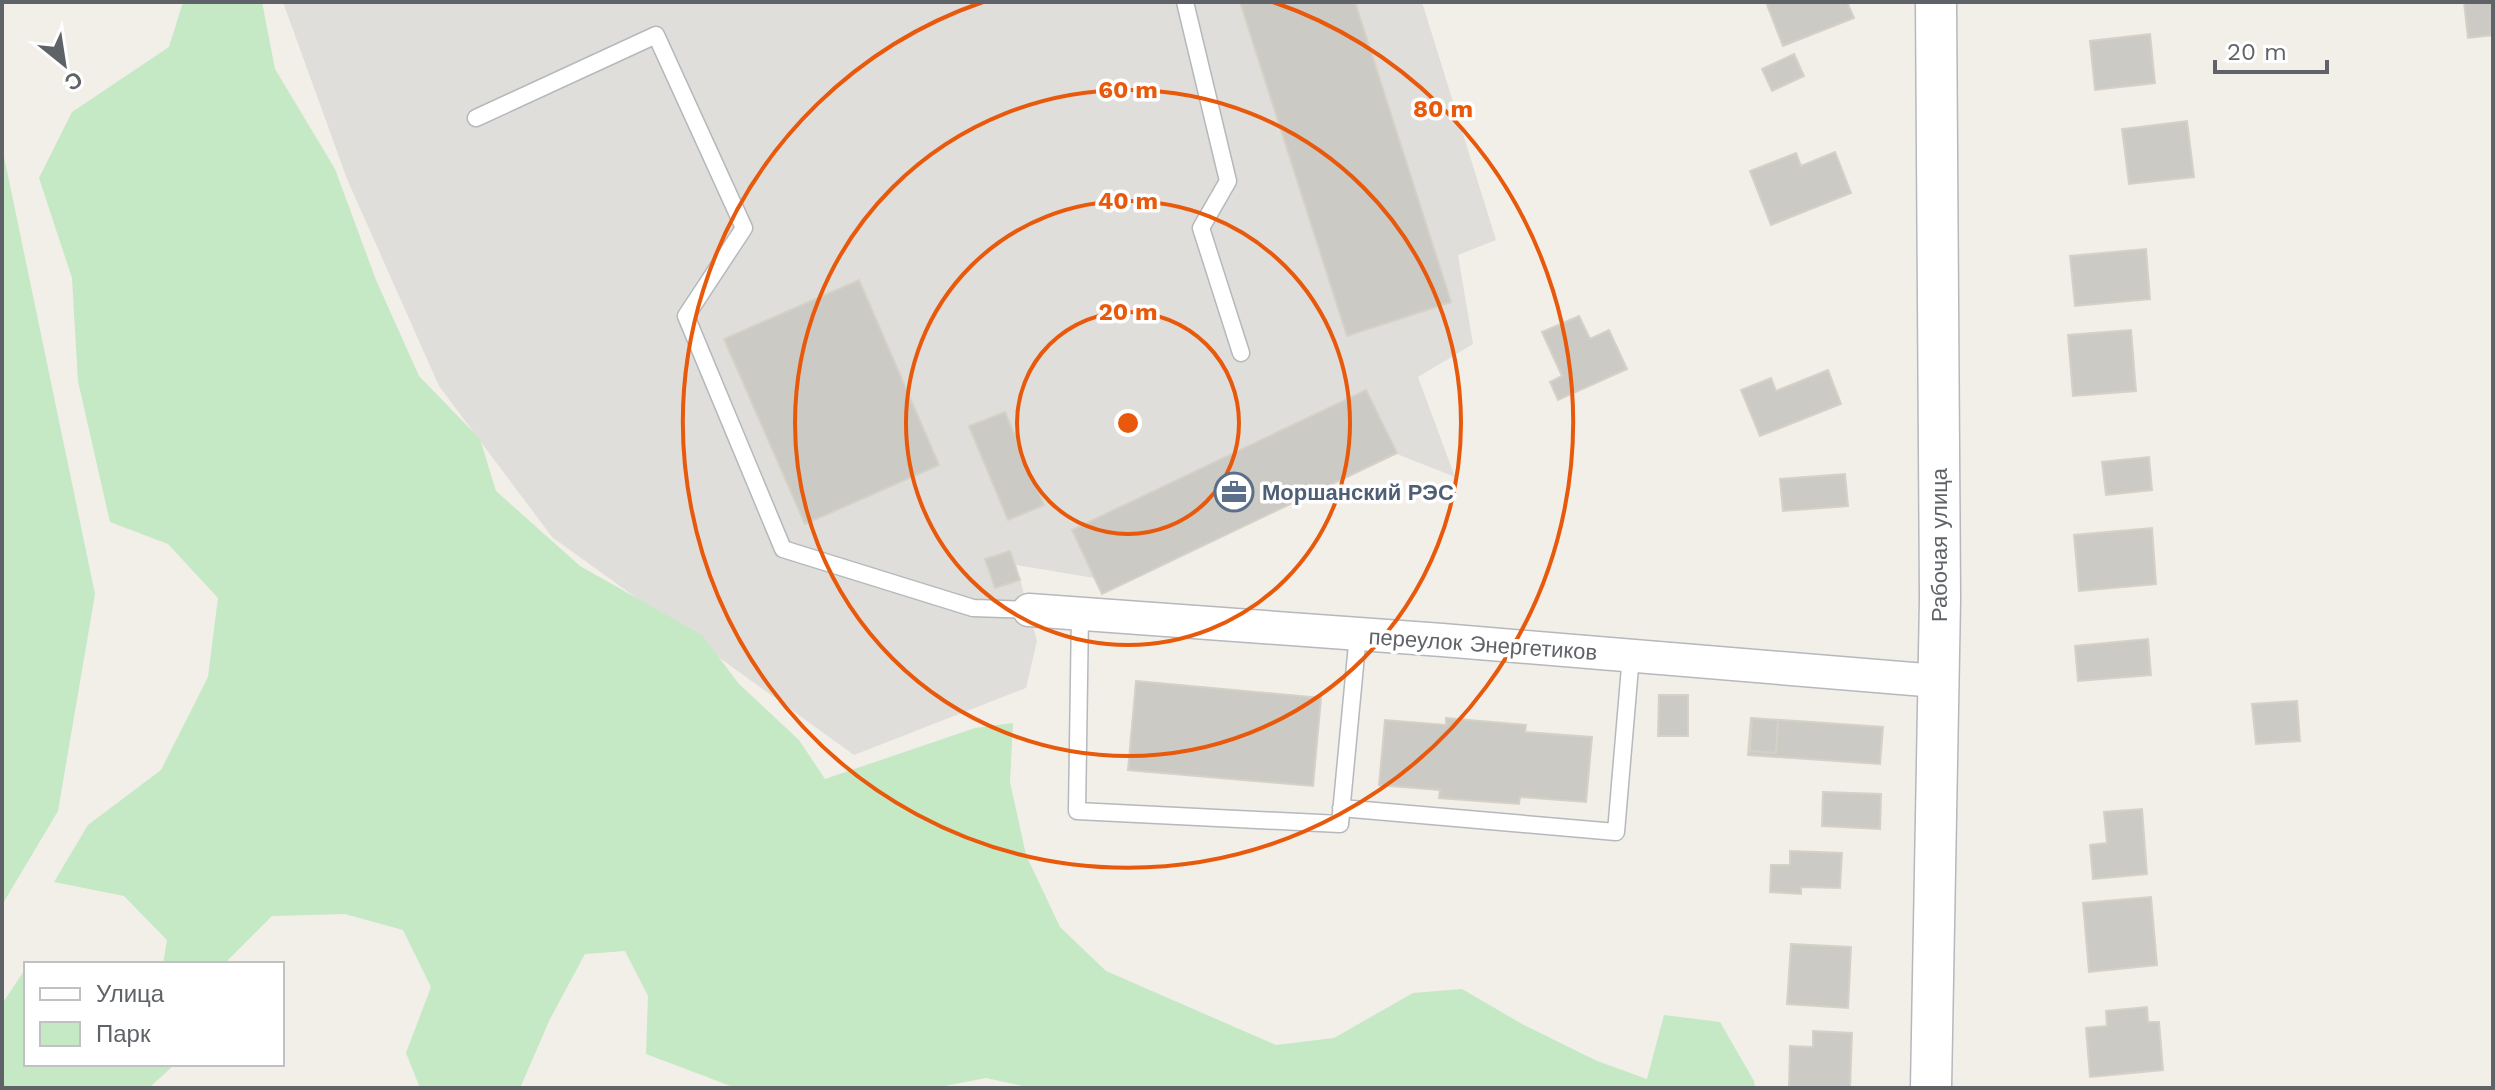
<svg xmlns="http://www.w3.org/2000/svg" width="2495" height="1090" font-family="'Work Sans',sans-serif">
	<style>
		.industrial { fill: #e0deda }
		.green { fill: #c5e8c5 }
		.building { fill: #cccac5; stroke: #d6d1c6; stroke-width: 2 }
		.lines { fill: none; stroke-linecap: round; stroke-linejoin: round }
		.service-casing { stroke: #b5b8bc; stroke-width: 19 }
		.minor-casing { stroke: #b5b8bc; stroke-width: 35 }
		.tertiary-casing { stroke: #b5b8bc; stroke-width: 43 }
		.service { stroke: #fff; stroke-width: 16 }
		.minor { stroke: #fff; stroke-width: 32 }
		.tertiary { stroke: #fff; stroke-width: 40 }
		.ring { fill: none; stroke: #e8590c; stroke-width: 4 }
		.labels { text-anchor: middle; stroke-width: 7; stroke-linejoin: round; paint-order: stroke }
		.service-label { font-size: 22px; font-weight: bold; fill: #4e5e75; stroke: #fff; text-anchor: start }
		.street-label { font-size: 22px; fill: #5f6368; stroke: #fff }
		.centre { fill: #e8590c; stroke: #fff; stroke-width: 4 }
		.ring-label { font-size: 24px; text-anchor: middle; font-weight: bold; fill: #e8590c; stroke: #fff; stroke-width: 7; stroke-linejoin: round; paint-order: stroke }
	</style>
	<rect width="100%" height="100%" fill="#f1efe8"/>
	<path class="industrial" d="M283 2H1422L1496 240 1458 255 1473 344 1418 377 1455 477 1397 454 1102 594 1094 578 1016 565 1037 641 1026 688 854 755 552 537 439 386 347 179Z"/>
	<path class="green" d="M183 2H262L275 69 335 169 376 280 419 376 480 439 496 491 580 566 702 635 739 684 799 740 825 779 975 728 1013 723 1010 782 1026 855 1060 927 1106 971 1276 1045 1334 1038 1413 993 1462 989 1522 1024 1597 1061 1647 1079 1664 1015 1720 1022 1754 1081 1755 1088H1032L986 1078 934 1088H736L646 1054 648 996 625 951 585 954 550 1019 520 1088H420L406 1053 431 987 403 930 345 914 272 916 228 960 227 964H163L167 940 124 896 54 882 88 825 161 770 208 677 218 598 168 544 110 522 78 381 72 278 39 178 72 112 169 47Z
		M2 147 95 594 58 811 2 905Z
		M26 968V1064H175L149 1088H2V1004Z"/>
	<path class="building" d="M1240 2H1355L1451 302 1347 336Z
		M1766 2H1847L1854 18 1783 46Z
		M2464 2H2493V35L2468 38Z
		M2150 34 2155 83 2095 90 2090 41Z
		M1794 54 1804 76 1772 91 1762 69Z
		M2187 121 2194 177 2129 184 2122 129Z
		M1835 152 1851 193 1771 225 1750 171 1796 153 1801 166Z
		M2146 249 2150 299 2075 306 2070 256Z
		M859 280 939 465 805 524 724 339Z
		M1579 316 1590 339 1609 330 1627 369 1558 400 1550 382 1562 376 1542 332Z
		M2131 330 2136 391 2073 396 2068 335Z
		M1828 370 1841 404 1760 436 1741 390 1771 378 1776 391Z
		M1366 390 1397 453 1102 594 1072 530Z
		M1005 412 1044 505 1008 520 969 426Z
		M2149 457 2152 490 2106 495 2102 462Z
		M1845 474 1848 506 1783 511 1780 479Z
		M2152 528 2156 584 2079 591 2074 535Z
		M1010 551 1020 580 995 588 985 559Z
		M2148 639 2151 675 2078 681 2075 646Z
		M1136 681 1321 698 1313 786 1128 770Z
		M1659 695H1688V736H1658Z
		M2297 701 2300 741 2256 744 2252 704Z
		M1446 718 1526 725 1525 732 1592 737 1586 802 1520 797 1519 804 1439 798 1440 790 1379 785 1385 720 1446 725Z
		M1751 718 1883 727 1880 764 1748 755Z
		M1752 718 1778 720 1776 753 1750 751Z
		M1823 792 1881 794 1880 829 1822 826Z
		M2142 809 2147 874 2093 879 2090 845 2107 843 2104 812Z
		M1790 851 1842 853 1840 888 1801 887V894L1770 892 1771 865H1790Z
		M2151 897 2157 965 2089 972 2083 903Z
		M1791 944 1851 947 1848 1008 1787 1004Z
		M2147 1007 2148 1022H2159L2163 1070 2090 1077 2086 1028 2107 1026 2106 1011Z
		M1813 1031 1852 1033 1850 1088H1789L1790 1046 1813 1047Z"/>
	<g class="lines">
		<defs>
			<path id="service" d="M1185 2 1228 181 1201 228 1241 353
				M476 118 656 35 744 228 686 316 783 549 973 608 1029 610
				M1080 614 1077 811 1340 824 1358 634
				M1341 808 1616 832 1631 655"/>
			<path id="minor" d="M1029 610 1442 640 1937 681"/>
			<path id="tertiary" d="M1931 1088 1940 599 1936 2"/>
		</defs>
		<use href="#service" class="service-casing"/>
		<use href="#minor" class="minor-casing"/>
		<use href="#tertiary" class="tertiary-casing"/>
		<use href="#service" class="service"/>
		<use href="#minor" class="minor"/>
		<use href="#tertiary" class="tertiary"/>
	</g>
	<g class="ring">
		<circle cx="1128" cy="423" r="111"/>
		<circle cx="1128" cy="423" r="222"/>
		<circle cx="1128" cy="423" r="333"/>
		<path d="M1273 2A445 445 0 1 1 983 2"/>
	</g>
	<defs>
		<symbol id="office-ring" viewBox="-11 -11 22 22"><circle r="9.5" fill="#fff" stroke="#5c6f8a" stroke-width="1.5"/><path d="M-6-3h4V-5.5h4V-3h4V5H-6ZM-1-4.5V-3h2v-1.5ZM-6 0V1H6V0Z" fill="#5c6f8a"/></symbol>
	</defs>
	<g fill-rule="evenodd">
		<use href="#office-ring" x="1212" y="470" width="44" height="44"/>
	</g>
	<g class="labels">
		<g class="service-label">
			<text x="1262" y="500">Моршанский РЭС</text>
		</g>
		<g class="street-label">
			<text transform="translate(1939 545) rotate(-90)" y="8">Рабочая улица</text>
			<text transform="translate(1483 644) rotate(4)" y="8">переулок Энергетиков</text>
		</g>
	</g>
	<circle cx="1128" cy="423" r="12" class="centre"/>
	<g class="ring-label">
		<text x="1128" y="98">60 m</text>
		<text x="1443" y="117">80 m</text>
		<text x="1128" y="209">40 m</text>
		<text x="1128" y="320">20 m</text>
	</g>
	<rect width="2495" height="1090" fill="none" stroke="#5f6368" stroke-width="8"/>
	<rect x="24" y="962" width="260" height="104" fill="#ffffff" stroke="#bfc1c3" stroke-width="2"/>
	<rect x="40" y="988" width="40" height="12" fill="#ffffff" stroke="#bfc1c3" stroke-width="2"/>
	<text x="96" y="1002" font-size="24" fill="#5f6368">Улица</text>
	<rect x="40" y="1022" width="40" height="24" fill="#c5e8c5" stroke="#bfc1c3" stroke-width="2"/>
	<text x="96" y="1042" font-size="24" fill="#5f6368">Парк</text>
	<g transform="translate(64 64) rotate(150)" stroke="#ffffff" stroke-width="6" paint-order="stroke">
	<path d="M0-6L14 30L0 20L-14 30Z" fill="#5f6368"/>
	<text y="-12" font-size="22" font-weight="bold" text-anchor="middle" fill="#5f6368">С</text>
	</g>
	<path d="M2215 60v12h112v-12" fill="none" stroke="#5f6368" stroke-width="4"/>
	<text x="2227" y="60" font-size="24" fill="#5f6368" stroke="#ffffff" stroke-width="6" paint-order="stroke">20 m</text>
</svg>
